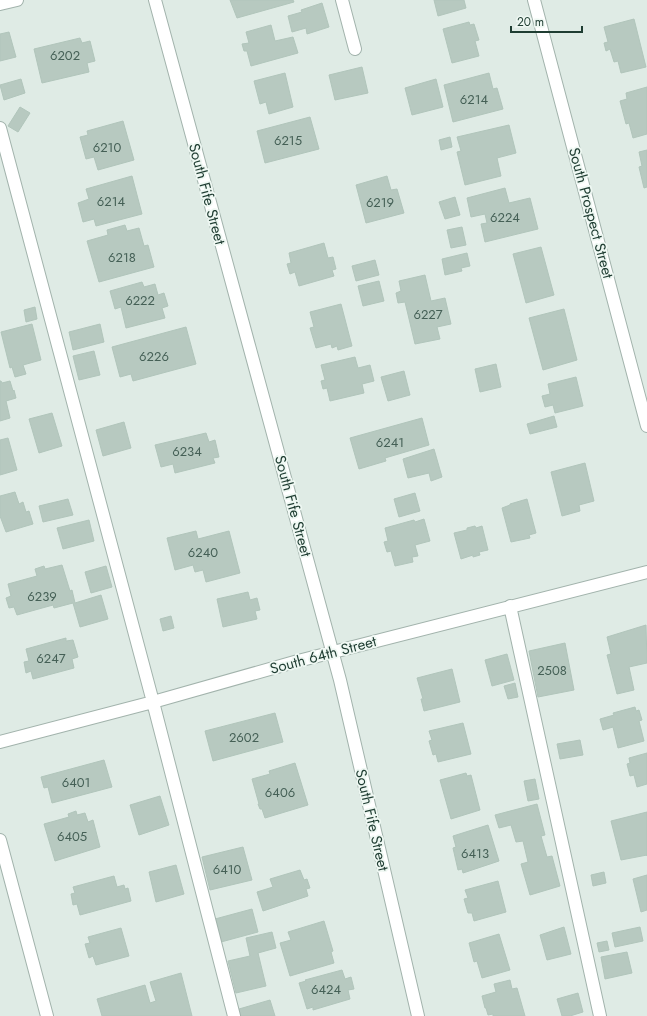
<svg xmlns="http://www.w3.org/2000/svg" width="647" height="1016" font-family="Jost,sans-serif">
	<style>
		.building { fill: #b7c9c0; stroke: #b1c5bb }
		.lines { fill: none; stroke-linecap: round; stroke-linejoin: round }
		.minor-casing { stroke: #a2b3ac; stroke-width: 14 }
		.minor { stroke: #fff; stroke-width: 12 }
		.labels { text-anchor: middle; stroke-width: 3.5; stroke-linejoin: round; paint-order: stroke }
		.number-label { font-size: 13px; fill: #456056 }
		.street-label { font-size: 15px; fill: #1f3d32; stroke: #eff8f3 }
	</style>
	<rect width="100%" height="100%" fill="#dfebe5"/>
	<path class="building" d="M230 0H293L294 2 237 18Z
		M434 0H464L466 8 438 16Z
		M322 3 329 27 307 34 306 28 292 32 288 16 302 12 301 10Z
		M634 19 646 67 621 73 618 61 614 62 610 49 606 51 604 43 608 42 604 27Z
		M469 22 470 25 474 24 479 40 475 41 479 56 452 63 443 29Z
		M271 25 275 41 293 37 298 53 251 66 247 51H244L242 44 249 43 246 32Z
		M9 32 16 57 0 61V34Z
		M80 38 82 43 90 41 95 61 87 63 89 72 42 83 34 49Z
		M362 67 368 93 335 100 329 75Z
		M285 73 293 107 269 114 266 102 260 104 254 81Z
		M489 73 493 89 497 88 503 109 453 122 444 85Z
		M21 79 25 93 4 100 0 85Z
		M436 79 443 107 412 115 405 88Z
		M647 87V134L633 138 629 123 626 124 620 101 627 99 626 93Z
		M20 107 30 113 18 132 8 126Z
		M310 117 319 149 265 163 257 131Z
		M123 121 134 160 98 170 94 157 86 159 80 137 88 135 87 131Z
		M509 125 516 153 497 158 501 176 465 185 457 152 461 151 457 137Z
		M450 137 452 147 441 150 439 140Z
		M647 150V187L644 188 639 167 642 166 639 152Z
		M132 176 142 214 96 226 94 219 83 222 78 203 89 199 86 189Z
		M387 176 391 190 397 189 404 213 366 223 356 185Z
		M505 188 509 203 530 198 538 229 485 242 481 224 487 223 485 214 471 217 467 198Z
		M455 197 460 215 445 219 439 202Z
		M125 225 127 231 139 228 144 246 148 245 154 267 99 282 87 241 108 235 107 230Z
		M462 227 466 245 451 248 447 230Z
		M324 243 328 258 333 257 336 269 332 270 334 276 299 286 295 272 290 274 287 264 291 263 289 253Z
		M541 247 554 295 526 303 513 254Z
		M467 253 470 266 461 268 462 271 445 275 442 259Z
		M375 260 379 275 356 281 352 266Z
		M425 275 431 301 445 298 451 324 437 327 440 339 415 344 405 302 398 303 396 293 401 291 399 281Z
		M379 281 384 301 363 306 358 286Z
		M142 282 144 287 155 284 158 295 164 293 168 306 162 308 165 318 126 328 121 307 115 309 110 291Z
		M341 304 352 346 338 350 337 346 332 348 331 344 316 348 310 328 314 327 310 312Z
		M35 307 37 319 26 322 24 310Z
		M564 309 577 360 543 370 529 318Z
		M32 324 41 360 23 365 26 374 15 377 12 367 10 368 1 332Z
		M100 324 104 342 73 350 69 332Z
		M186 327 196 364 133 381 131 374 120 377 112 347Z
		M94 351 100 375 79 380 73 356Z
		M355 357 358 368 370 365 374 381 362 384 364 393 330 401 327 388 323 389 321 381 325 380 321 365Z
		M496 364 501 387 480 392 475 369Z
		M404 371 410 395 388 401 381 377Z
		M576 377 583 406 555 413 553 405 545 407 542 396 550 394 548 384Z
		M0 381H1L2 383 10 381 13 391 14 390 16 398 6 401 10 418 0 421Z
		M52 413 62 446 39 453 29 419Z
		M554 416 557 427 530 434 527 424Z
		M422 418 429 445 385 458 386 461 359 469 350 438Z
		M124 422 131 448 103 456 96 430Z
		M206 433 209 442 215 440 219 457 213 458 215 463 175 473 173 464 161 467 155 445Z
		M8 438 17 470 0 475V440Z
		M434 449 442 477 431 481 429 473 408 478 403 459Z
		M585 463 594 501 579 505 580 511 562 516 551 472Z
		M15 492 19 504 23 502 26 512 29 511 33 524 6 532 0 516V496Z
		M415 493 420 511 399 517 394 499Z
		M68 499 73 515 43 522 39 506Z
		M527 499 536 533 529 535 530 538 511 542 502 508 510 505V504Z
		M424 519 430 541 415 545 418 556 412 557 413 562 395 566 391 551 387 552 384 542 388 541 385 528 414 520 415 522Z
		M89 520 94 541 63 549 57 528Z
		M475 526 476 528 482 526 488 550 479 552 480 555 473 557V555L461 559 454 533 467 530V528Z
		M196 531 198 539 229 531 240 573 206 582 203 570 195 572 193 565 175 570 167 538Z
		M62 565 70 591 72 590 75 603 101 595 108 619 80 627 73 603 54 608 53 605 17 615 14 607 9 608 6 598 11 596 8 584 37 576 35 569 44 566 45 569Z
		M106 566 112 587 91 593 85 572Z
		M248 592 250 600 257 598 260 610 255 611 257 619 223 627 217 599Z
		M171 616 174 628 163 631 160 619Z
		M646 625 647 663 629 667 634 690 617 694 607 655 611 654 607 637Z
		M66 638V641L73 640 78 657 72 659 74 668 33 679 31 671 26 673 24 662 29 661 26 649Z
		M565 643 574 690 538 697 529 651Z
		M507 654 514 680 492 686 485 660Z
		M452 669 460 702 424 711 421 699H423L417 678Z
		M515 683 518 697 508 699 504 686Z
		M635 707 636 711 639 710 642 720 639 721 644 741 618 748 613 727 603 730 600 719 614 715 613 713Z
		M275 713 283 742 213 761 205 731Z
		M463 723 471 754 438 762 436 754 433 755 429 741 432 740 429 731Z
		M580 740 583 755 560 759 557 744Z
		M647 753V784L637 787 634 775 630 776 627 764 630 763 629 758Z
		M104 760 112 787 52 803 48 787 44 788 41 777Z
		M295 763 308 805 265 818 262 809H260L258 804H259L252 779 270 774 269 771Z
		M466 773 467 776 471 775 480 810 451 819 440 780Z
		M535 779 539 799 528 801 524 781Z
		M160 796 169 825 139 835 130 805Z
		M537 804 545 835 541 836 547 857 552 856 560 886 530 895 521 864 528 862 523 841 516 842 511 825 499 828 495 815Z
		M76 811 77 815 85 813 88 822 93 820 100 847 55 861 44 824 69 817 68 814Z
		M647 812V856V855L621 860 611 821Z
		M488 825 499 861 463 873 462 869 458 870 453 848 456 847 453 836Z
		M243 847 252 880 210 890 202 857Z
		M176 865 184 894 156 902 149 872Z
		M300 870 304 880 307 879 310 888 306 889 308 896 263 911 257 892 273 887 270 879Z
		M604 872 606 883 593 886 591 875Z
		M647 875V910L641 912 633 879Z
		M114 876 117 887 124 885 125 889 128 888 131 901 80 915 77 904 73 905 71 894 75 893 73 887Z
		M498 881 506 912 474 921 472 913H468L464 899 468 898 465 890Z
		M252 909 258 932 221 942 215 919Z
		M324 921 333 951 331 952 334 963 290 976 280 943 291 940 288 932Z
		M564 927 571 954 547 960 540 935Z
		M640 927 643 941 615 947 612 933Z
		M121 928 129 956 96 965 93 956 89 958 85 944 90 943 88 937Z
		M272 932 276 948 258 953 266 986 236 993 228 961 250 956 246 938Z
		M499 934 510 970 482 978 477 961 474 962 469 943Z
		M607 941 609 950 599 952 597 943Z
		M627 952 632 973 605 979 601 957Z
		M342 970 345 979 351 977 354 989 348 990 350 999 313 1010V1007L307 1009 299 983 306 981 305 980Z
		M181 973 192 1016H102L97 999 145 985 150 1003 156 1001 150 982Z
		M510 980 512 989 517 988 525 1016H493V1014L488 1015 486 1008H485L482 996 496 992 494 984Z
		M578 993 583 1012 570 1016H562L557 999Z
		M270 1000 275 1016H240L239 1009Z"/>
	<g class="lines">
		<defs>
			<path id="minor" d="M155 0 340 680 418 1016
				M342 0 355 49
				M534 0 647 426
				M0 4 17 0
				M0 128 153 702 234 1016
				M510 606 600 1016
				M0 742 153 702 298 661 647 572
				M0 840 47 1016"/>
		</defs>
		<use href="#minor" class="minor-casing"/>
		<use href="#minor" class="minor"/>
	</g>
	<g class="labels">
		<g class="number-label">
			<text x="65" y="60">6202</text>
			<text x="474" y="104">6214</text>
			<text x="288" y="145">6215</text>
			<text x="107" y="152">6210</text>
			<text x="111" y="206">6214</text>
			<text x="380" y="207">6219</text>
			<text x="505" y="222">6224</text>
			<text x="122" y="262">6218</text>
			<text x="140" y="305">6222</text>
			<text x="428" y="319">6227</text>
			<text x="154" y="361">6226</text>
			<text x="390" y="447">6241</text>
			<text x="187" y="456">6234</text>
			<text x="203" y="557">6240</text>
			<text x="42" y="601">6239</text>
			<text x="51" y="663">6247</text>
			<text x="552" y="675">2508</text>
			<text x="244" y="742">2602</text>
			<text x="76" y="787">6401</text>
			<text x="280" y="797">6406</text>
			<text x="72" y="841">6405</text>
			<text x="475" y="858">6413</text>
			<text x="227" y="874">6410</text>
			<text x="326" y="994">6424</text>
		</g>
		<g class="street-label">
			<text transform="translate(207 194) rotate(75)" y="5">South Fife Street</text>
			<text transform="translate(591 213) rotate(75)" y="5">South Prospect Street</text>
			<text transform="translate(293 506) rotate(75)" y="5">South Fife Street</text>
			<text transform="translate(323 655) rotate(-15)" y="5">South 64th Street</text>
			<text transform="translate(372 820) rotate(77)" y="5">South Fife Street</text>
		</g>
	</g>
	<path d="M511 26v6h71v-6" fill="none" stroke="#1f3d32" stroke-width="2"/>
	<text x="517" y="26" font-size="12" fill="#1f3d32" stroke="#eff8f3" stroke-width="3" paint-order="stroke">20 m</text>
</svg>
